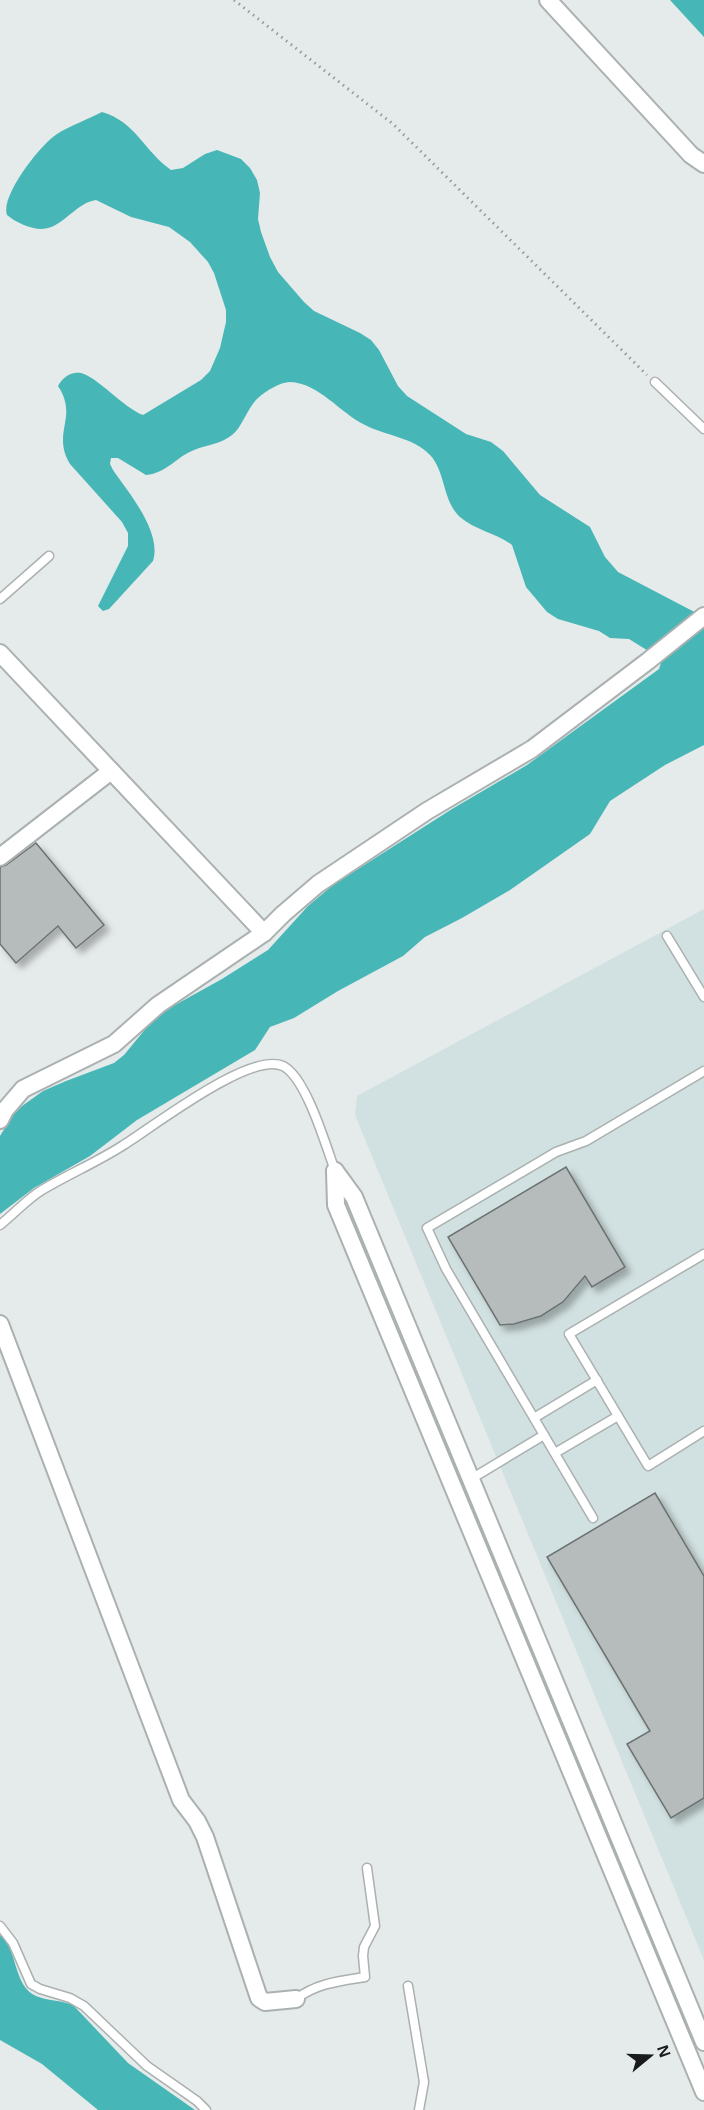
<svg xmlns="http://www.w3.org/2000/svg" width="704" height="2110" font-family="Arial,sans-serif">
  <defs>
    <filter id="shadow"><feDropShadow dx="5.5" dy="5.5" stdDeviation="3" flood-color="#0004"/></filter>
  </defs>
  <rect width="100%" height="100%" fill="#e5eaea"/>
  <polygon fill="#d1e0e0" points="704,909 704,1960 355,1115 357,1096"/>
  <g fill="#47b6b7">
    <polygon points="670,0 704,0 704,37"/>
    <path d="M102,112c34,10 42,39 69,58l12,-2 22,-14 12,-4 24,9 9,9 7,12 3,13 -2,26 3,13 9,25 8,15 26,30 10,9 46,22 11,7 8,10 19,36 9,10 59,38 25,8 12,9 37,44 50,32 15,30 13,15 86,45v128l-39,20 -55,36 -20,33 -80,56 -48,28 -37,19 -22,19 -65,35 -44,27 -24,9 -15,23 -118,70 -47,36 -56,32 -34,26v-78l13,-21 9,-9 21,-15 23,-10 48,-18 10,-8 33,-40 65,-36 46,-29 40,-44 25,-21 119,-76 75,-44 132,-96 2,-6 -3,-6 -29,-18 -19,-1 -11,-7 -41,-12 -11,-7 -21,-25 -14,-42c-16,-12 -37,-15 -52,-28 -18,-17 -14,-45 -30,-62 -17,-18 -44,-19 -65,-30 -25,-12 -46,-42 -75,-43 -10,0 -24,9 -32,16 -11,10 -16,30 -26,37 -11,9 -26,10 -38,15 -18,7 -27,23 -48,25l-28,-17h-7l-1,6 3,6c16,23 49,62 40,91l-44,48 -6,2 -5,-5 30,-60v-13l-6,-11 -52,-58c-19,-32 9,-46 -12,-78 4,-8 13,-15 23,-13 15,3 43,35 62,42l58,-35 9,-9 10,-23 6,-26v-12l-12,-37 -6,-11 -18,-20 -21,-15 -38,-10 -35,-17c-4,1 -9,2 -13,5 -14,8 -25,24 -42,24 -10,0 -26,-7 -34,-14 -7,-19 34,-71 50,-81 14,-9 30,-14 45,-22z"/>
    <path d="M0,1935c18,14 13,51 36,61 11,5 25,4 37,9l55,58 67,47h-97l-56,-46 -42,-24z"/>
  </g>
  <g fill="#b6bcbc" stroke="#6c7272" stroke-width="1.5" filter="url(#shadow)">
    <polygon points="36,843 104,925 76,948 58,926 16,963 0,944 0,867 6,865"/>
    <polygon points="566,1167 625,1267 592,1287 585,1276 563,1302 541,1316 514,1324 500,1325 448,1237"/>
    <polygon points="655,1493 704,1576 704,1798 671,1818 627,1744 650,1731 547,1557"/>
  </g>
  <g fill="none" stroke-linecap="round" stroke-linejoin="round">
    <g stroke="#abb0b0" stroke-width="11">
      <g id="service">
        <polyline points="655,382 704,429"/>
        <polyline points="0,599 49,556"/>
        <polyline points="667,936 704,997"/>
        <path d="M0,1225c14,-11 27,-26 42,-35 27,-16 55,-28 80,-44 31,-19 128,-95 161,-80 23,11 43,80 52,105"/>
        <polyline points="704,1254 569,1334 648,1466 704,1431"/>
        <polyline points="534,1418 597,1380"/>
        <polyline points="555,1453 618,1416"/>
        <polyline points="471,1479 544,1435"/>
        <polyline points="593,1518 446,1269 427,1228 556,1152 586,1141 704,1071"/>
        <polyline points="0,1926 13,1943 31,1984 40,1989 70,1998 84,2006 147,2066 197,2101 206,2110"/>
        <polyline points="408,1986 424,2082 419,2110"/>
        <path d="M296,1999c21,-16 44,-18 69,-22l-2,-21 1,-9 11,-21 -8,-58"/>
      </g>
    </g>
    <g stroke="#abb0b0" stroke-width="20">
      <g id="minor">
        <polyline points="548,0 691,155 704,164"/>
        <polyline points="0,653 264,933"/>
        <polyline points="0,857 111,771"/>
        <polyline points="0,1120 5,1110 23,1089 114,1044 158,1005 264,933 283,914 318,884 427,811 532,749 648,661 704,616"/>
        <polyline points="335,1171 336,1205 704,2092"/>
        <polyline points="335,1171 354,1197 704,2042"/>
        <polyline points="0,1324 181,1800 197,1821 205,1837 259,1998 265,2002 296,1999"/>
      </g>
    </g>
    <polyline stroke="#969a9a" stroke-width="3" stroke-dasharray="1.5 4.5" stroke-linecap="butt" points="234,0 393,124 647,375"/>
    <use href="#service" stroke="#fff" stroke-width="8"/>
    <use href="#minor" stroke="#fff" stroke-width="16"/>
  </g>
  <g transform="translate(650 2056) rotate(71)" stroke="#e5eaea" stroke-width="4.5" paint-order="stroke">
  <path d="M0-4.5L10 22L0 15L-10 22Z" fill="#191b1b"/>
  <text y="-9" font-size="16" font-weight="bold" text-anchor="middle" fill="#191b1b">N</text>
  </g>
</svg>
